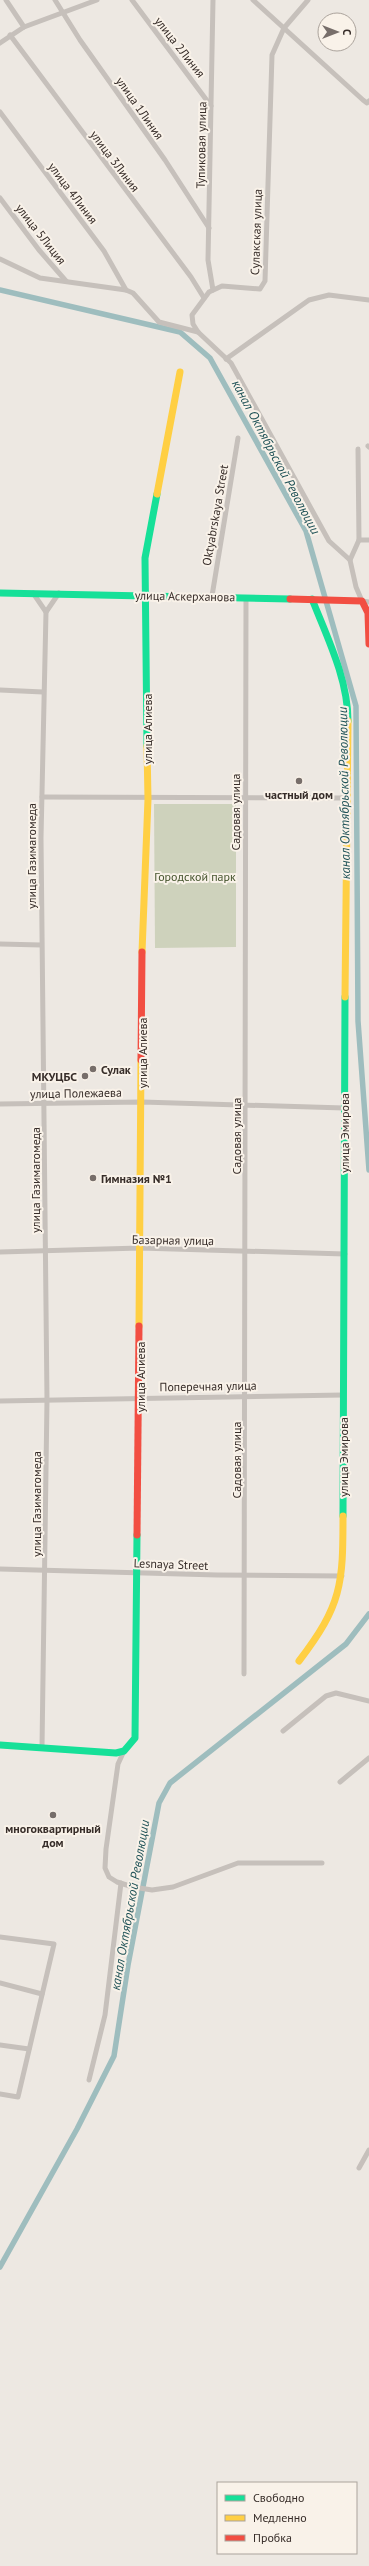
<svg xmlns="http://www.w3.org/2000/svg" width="369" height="2566" font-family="'PT Sans',sans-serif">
  <rect width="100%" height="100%" fill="#ede8e2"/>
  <polygon fill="#ced2bc" points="154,804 236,804 236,947 155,948"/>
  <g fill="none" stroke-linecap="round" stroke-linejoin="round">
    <g stroke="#9ebdbe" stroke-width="5.5">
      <polyline points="0,290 180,332 210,358 306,531 356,706 358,1021 369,1170"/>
      <polyline points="0,2267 77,2129 114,2056 128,1965 159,1803 170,1783 346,1644 369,1614"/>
    </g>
    <g stroke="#c6c0bb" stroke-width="5">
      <polyline points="6,0 24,27"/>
      <polyline points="55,0 80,40 165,160 209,228"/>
      <polyline points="132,0 211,106"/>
      <polyline points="213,0 208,260 213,290"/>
      <polyline points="253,0 363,100 367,103 369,101"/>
      <polyline points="308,0 284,28 272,55 265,281 260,289 222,286 209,292 192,315 193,324 198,332 231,363 329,541 350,560"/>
      <polyline points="10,35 191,277 204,298"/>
      <polyline points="0,43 24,27 97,0"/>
      <polyline points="0,112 104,251 126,290"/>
      <polyline points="0,198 39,250 66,281"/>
      <polyline points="0,259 40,278 126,290 133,293 159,322 198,332"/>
      <polyline points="226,359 309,300 329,295 369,300"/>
      <polyline points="368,446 369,447"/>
      <polyline points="358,449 359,540 350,560 356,587 362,601 369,602"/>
      <polyline points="359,540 369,540"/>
      <polyline points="33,593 46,612"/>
      <polyline points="212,596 238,438"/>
      <polyline points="0,690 43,692"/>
      <polyline points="42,797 347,798"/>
      <polyline points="0,944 41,945"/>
      <polyline points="0,1104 142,1102 344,1108"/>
      <polyline points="0,1252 140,1248 345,1254"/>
      <polyline points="0,1401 343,1395"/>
      <polyline points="0,1569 217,1575 342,1576"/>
      <polyline points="244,1674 246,598"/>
      <polyline points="283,1731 326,1696 336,1693 369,1701"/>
      <polyline points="42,1747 47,1400 41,838 46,612 59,593"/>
      <polyline points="124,1751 118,1764 106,1849 105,1868 109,1877 117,1882 133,1887 152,1890 173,1887 238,1863 322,1863"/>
      <polyline points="340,1782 369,1758"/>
      <polyline points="0,1937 54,1944 18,2097 0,2094"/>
      <polyline points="0,1983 42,1994"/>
      <polyline points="0,2045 29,2049"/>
      <polyline points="89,2080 105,2015 121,1883"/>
      <polyline points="359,2168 369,2150"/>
    </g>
    <g stroke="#16e098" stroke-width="7">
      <polyline points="0,593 290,599"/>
      <path d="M312,599c15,38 36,80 36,122"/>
      <polyline points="147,746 145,558 157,494"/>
      <polyline points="343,1516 345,997"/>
      <polyline points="0,1745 116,1753 124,1751 135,1738 137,1535"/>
    </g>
    <g stroke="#ffcf43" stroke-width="7">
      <polyline points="157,494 180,372"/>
      <polyline points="142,952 148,799 147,746"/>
      <polyline points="345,997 348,721"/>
      <polyline points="139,1326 141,1060"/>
      <path d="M299,1661c43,-56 44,-77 44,-145"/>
    </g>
    <g stroke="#f24e42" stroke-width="7">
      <polyline points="290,599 362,601 368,613 369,644"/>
      <polyline points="141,1060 142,952"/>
      <polyline points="137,1535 139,1326"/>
    </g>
  </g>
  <g fill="#776e6a" stroke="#f9f2e9" stroke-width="1.5">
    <circle cx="299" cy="781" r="4"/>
    <circle cx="93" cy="1069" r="4"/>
    <circle cx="85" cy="1076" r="4"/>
    <circle cx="93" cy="1178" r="4"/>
    <circle cx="53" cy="1815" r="4"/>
  </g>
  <g text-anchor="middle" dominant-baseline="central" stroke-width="4" stroke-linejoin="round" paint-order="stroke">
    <g font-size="12" fill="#372d29" stroke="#f9f2e9">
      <text transform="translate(180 47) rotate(52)">улица 2Линия</text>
      <text transform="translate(140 108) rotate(55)">улица 1Линия</text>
      <text transform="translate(201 145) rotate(-89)">Тупиковая улица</text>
      <text transform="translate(115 161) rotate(53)">улица 3Линия</text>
      <text transform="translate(73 193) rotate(53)">улица 4Линия</text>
      <text transform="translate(256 232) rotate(-88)">Сулакская улица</text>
      <text transform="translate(41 234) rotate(52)">улица 5Лиция</text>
      <text transform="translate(215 515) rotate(-80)">Oktyabrskaya Street</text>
      <text transform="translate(185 596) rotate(1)">улица Аскерханова</text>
      <text transform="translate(147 729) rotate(-90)">улица Алиева</text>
      <text transform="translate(235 812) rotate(-90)">Садовая улица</text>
      <text transform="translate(31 856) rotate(-90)">улица Газимагомеда</text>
      <text transform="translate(142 1053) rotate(-90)">улица Алиева</text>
      <text transform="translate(76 1093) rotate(-1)">улица Полежаева</text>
      <text transform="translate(344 1133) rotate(-90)">улица Эмирова</text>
      <text transform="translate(236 1136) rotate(-90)">Садовая улица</text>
      <text transform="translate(35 1180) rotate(-90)">улица Газимагомеда</text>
      <text transform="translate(173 1240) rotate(1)">Базарная улица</text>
      <text transform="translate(140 1377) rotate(-90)">улица Алиева</text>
      <text transform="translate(208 1386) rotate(-1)">Поперечная улица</text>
      <text transform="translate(343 1457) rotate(-90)">улица Эмирова</text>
      <text transform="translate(236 1460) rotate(-90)">Садовая улица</text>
      <text transform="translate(36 1504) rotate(-90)">улица Газимагомеда</text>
      <text transform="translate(171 1564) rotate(2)">Lesnaya Street</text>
    </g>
    <g font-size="12" font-weight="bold" fill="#372d29" stroke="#f9f2e9">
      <text x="299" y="794">частный дом</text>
      <text x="101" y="1069" text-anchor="start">Сулак</text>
      <text x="77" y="1076" text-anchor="end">МКУЦБС</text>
      <text x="101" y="1178" text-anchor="start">Гимназия №1</text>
      <text x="53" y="1828">многоквартирный<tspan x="53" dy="14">дом</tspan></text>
    </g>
    <g font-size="12" fill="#45542d" stroke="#f9f2e9">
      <text x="195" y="876">Городской парк</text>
    </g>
    <g font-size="13" font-style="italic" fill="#1f5257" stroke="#f9f2e9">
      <text transform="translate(276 457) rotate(62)">канал Октябрьской Революции</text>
      <text transform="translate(344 793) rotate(-91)">канал Октябрьской Революции</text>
      <text transform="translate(130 1905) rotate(-80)">канал Октябрьской Революции</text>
    </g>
  </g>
  <rect x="217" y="2482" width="140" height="72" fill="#f9f2e9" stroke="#aba39c"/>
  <rect x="225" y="2495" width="20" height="6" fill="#16e098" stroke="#aba39c"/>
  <text x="253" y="2502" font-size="12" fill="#372d29">Свободно</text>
  <rect x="225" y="2515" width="20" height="6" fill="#ffcf43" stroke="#aba39c"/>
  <text x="253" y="2522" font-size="12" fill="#372d29">Медленно</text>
  <rect x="225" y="2535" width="20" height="6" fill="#f24e42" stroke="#aba39c"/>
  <text x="253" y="2542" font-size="12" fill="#372d29">Пробка</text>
  <g transform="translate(337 32) rotate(90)"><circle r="19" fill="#f9f2e9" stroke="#aba39c"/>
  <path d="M0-3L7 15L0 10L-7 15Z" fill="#776e6a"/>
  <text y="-6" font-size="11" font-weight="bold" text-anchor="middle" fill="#372d29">С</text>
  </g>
</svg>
